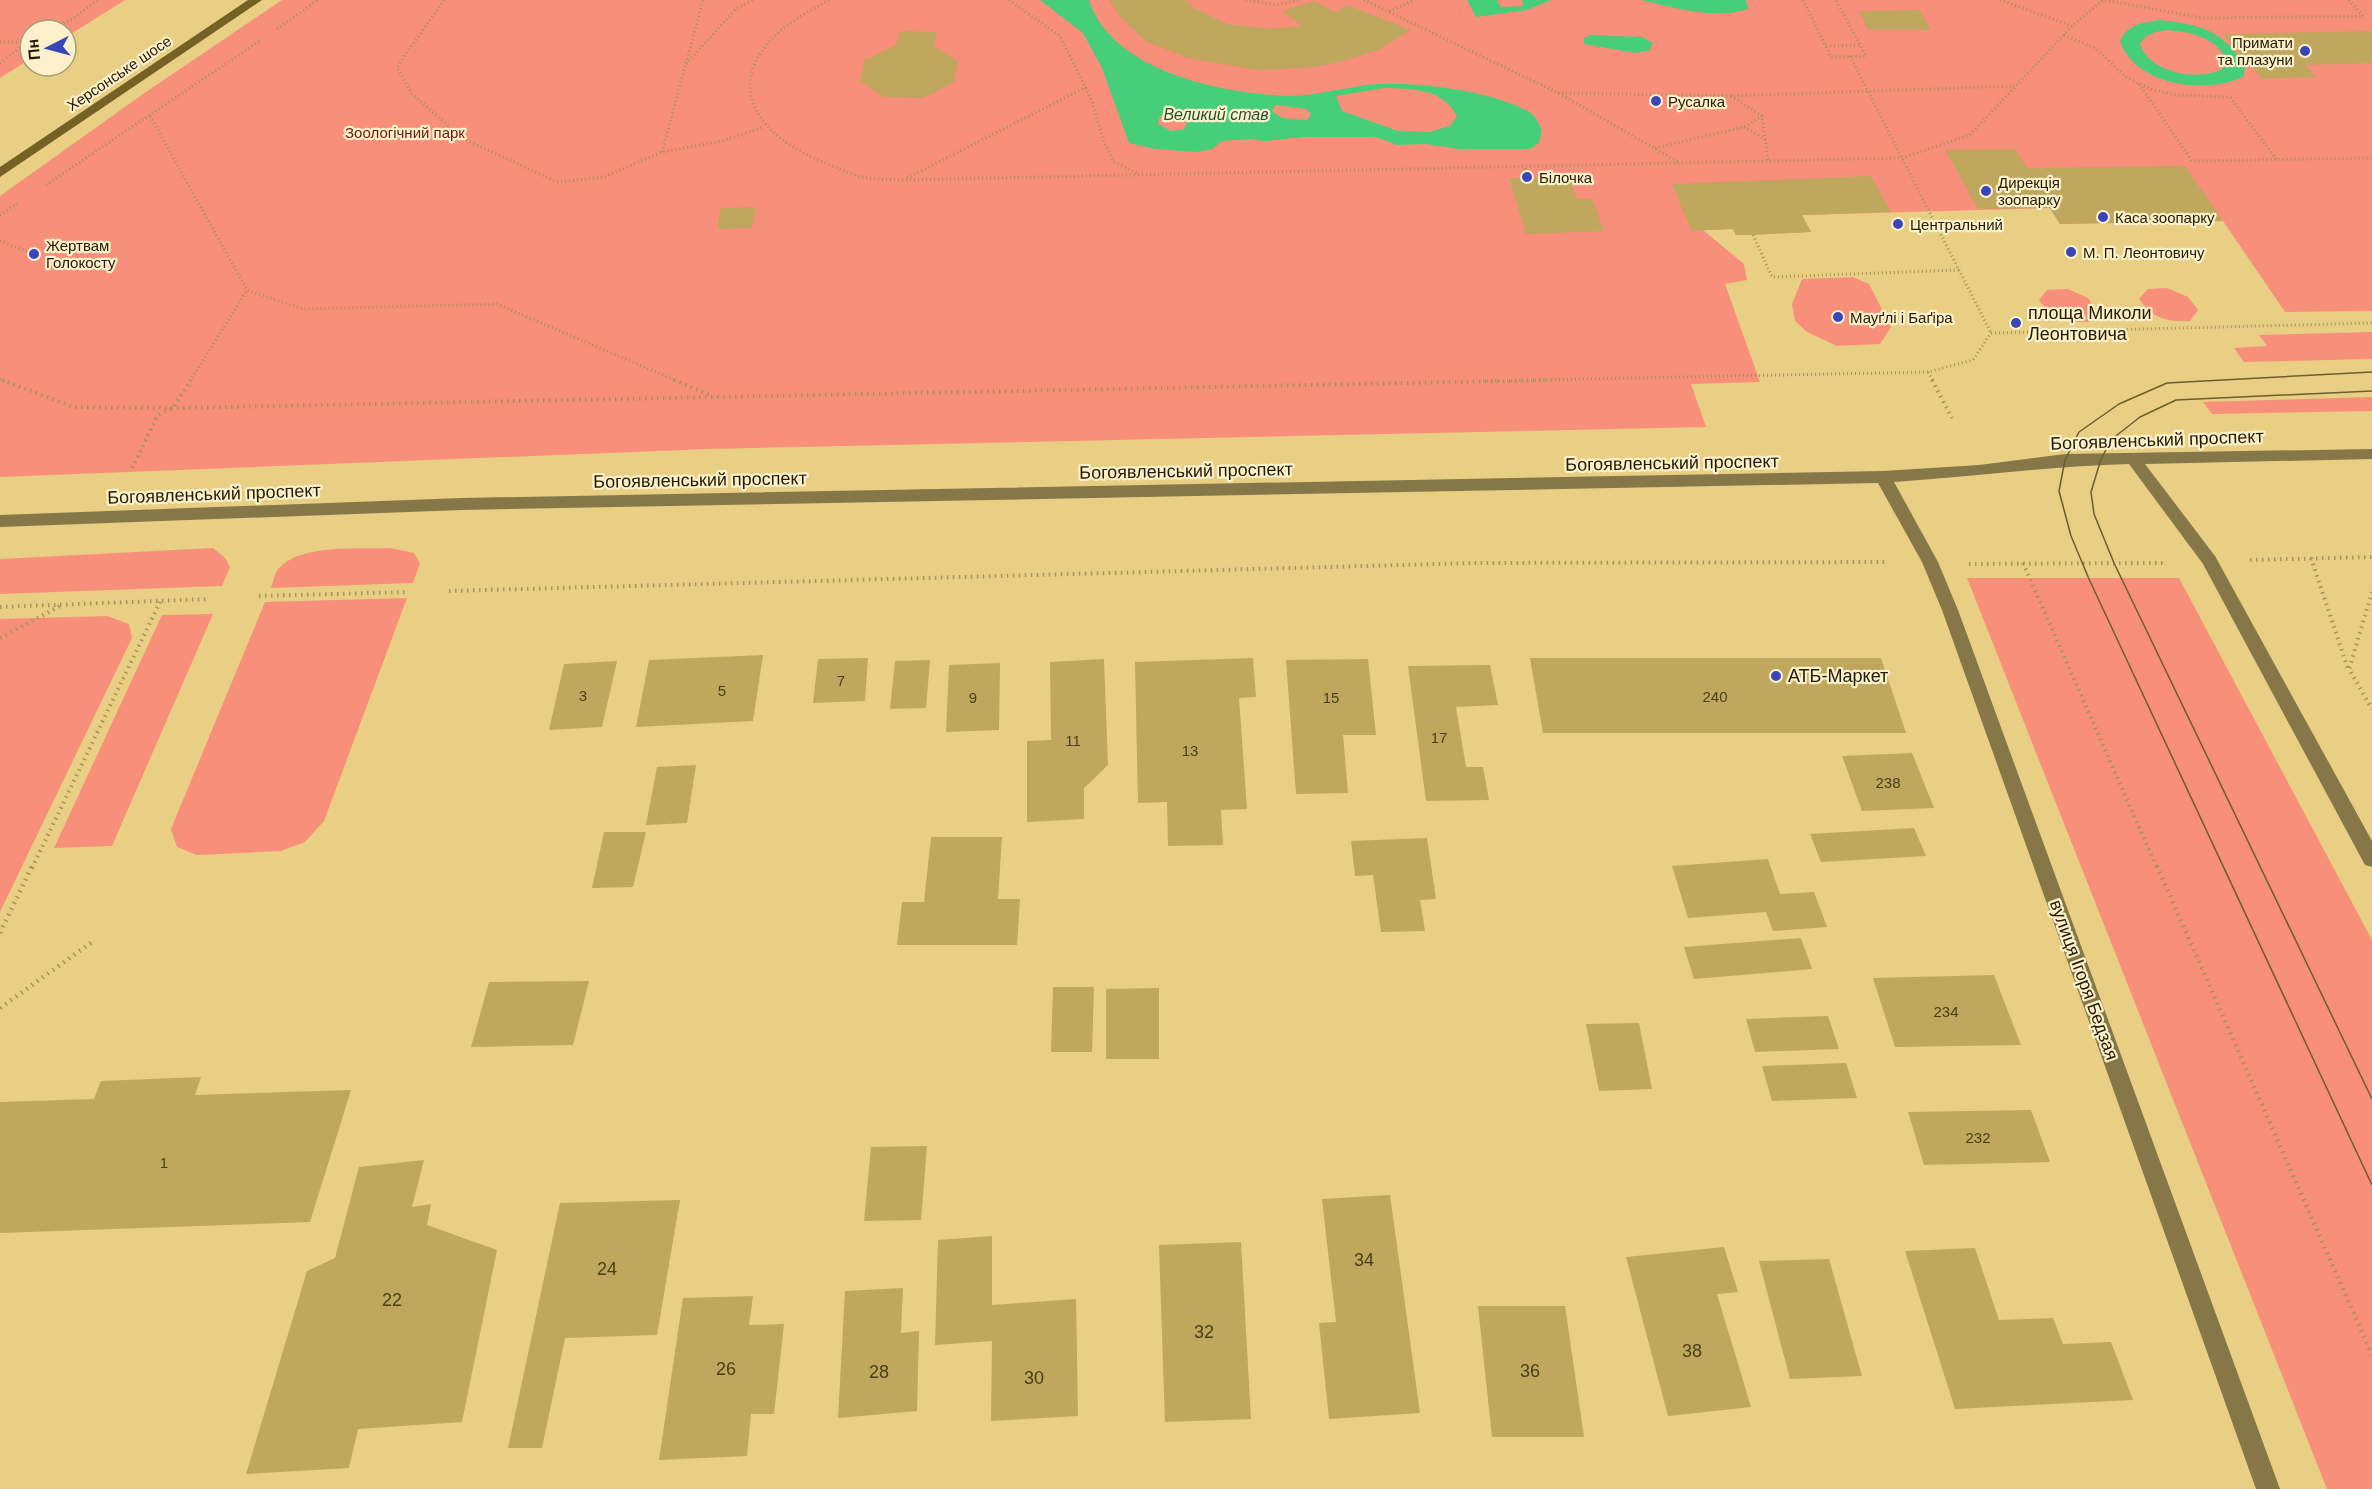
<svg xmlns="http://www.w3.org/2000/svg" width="2372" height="1489" font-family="Helvetica,sans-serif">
  <rect width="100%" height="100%" fill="#e8cf84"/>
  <g fill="#f88f7b">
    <polygon points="0,0 125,0 66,37 66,30 30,30 30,59 0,78"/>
    <polygon points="282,0 2372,0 2372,311 2285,312 2223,221 2060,224 2050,208 1802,215 1811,232 1736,235 1733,229 1703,230 1744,264 1747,280 1725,284 1760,382 1691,384 1706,427 709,449 0,477 0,196 143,94"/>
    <polygon points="1853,277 1869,284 1891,327 1880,344 1837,346 1807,332 1795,321 1792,304 1802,279"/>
    <path d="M2167,288l21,9 10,13 -8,11c-23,1 -37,-2 -51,-22l9,-10z"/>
    <path d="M2068,289l20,9 9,13 -8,11c-23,1 -37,-2 -50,-22l8,-10z"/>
    <polygon points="2372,332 2372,359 2244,362 2234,348 2267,346 2259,335"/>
    <polygon points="2372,397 2372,411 2212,414 2203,402"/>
    <polygon points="213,548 225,558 230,567 222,586 0,594 0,559"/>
    <path d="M390,548l24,5 6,10 -7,20 -142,5c2,-6 4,-17 9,-21 22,-23 80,-18 110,-19z"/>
    <polygon points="1967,578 2179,578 2372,940 2372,1489 2327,1489"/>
    <polygon points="407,598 324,821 305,842 281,851 197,855 177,847 171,829 265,602"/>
    <polygon points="213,614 112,846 54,848 162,615"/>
    <polygon points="107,616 129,624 132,638 0,912 0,619"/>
  </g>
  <g fill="#46ce79" fill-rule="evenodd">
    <path d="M1040,0h49c23,72 133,93 198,96 30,0 61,-10 91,-12 42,-2 115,7 151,28 6,3 10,12 13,18l-3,13 -10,6h-69l-35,-5 -28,1 -21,-8h-73l-37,4 -18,-2 -26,2 -10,8 -16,3 -41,-3 -26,-6 -27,-75 -19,-35zM1384,88c29,1 58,0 73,28l-7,10 -21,6 -31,-1 -56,-20 -6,-15zM1276,105l30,4 5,5 -4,6 -25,-2 -10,-7zM1178,113l10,8 -4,8 -13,2 -13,-7 2,-8z"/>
    <polygon points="1467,0 1497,0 1501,7 1523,6 1522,0 1551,0 1527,10 1476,17"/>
    <path d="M1641,0h105l2,9c-35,11 -72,-1 -107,-9z"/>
    <path d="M2159,20c40,4 64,10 86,46l-1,10c-37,20 -110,9 -124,-35 8,-17 22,-18 39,-21zM2167,30c23,2 50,7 60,31l-3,7c-24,14 -74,6 -84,-24 6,-11 15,-12 27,-14z"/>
    <polygon points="1591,35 1642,37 1653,43 1650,50 1636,53 1584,44 1584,38"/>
  </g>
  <g fill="#bfa75d">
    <polygon points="1109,0 1185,0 1195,9 1228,24 1270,29 1301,26 1283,11 1313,1 1336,12 1347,5 1411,30 1378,50 1342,61 1317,67 1258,70 1188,58 1147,42 1120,17"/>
    <polygon points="1920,10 1931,30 1868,30 1859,11"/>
    <polygon points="900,31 937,32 934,46 958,61 954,82 923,98 884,97 860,81 865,60 896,45"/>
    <polygon points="2372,31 2372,63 2305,65 2316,77 2262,79 2223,34"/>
    <polygon points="2015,149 2027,168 2185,166 2223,221 2060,224 2050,208 1978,209 1945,150"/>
    <polygon points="1871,176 1891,212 1802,215 1811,232 1753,235 1736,235 1733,229 1691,231 1672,184"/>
    <polygon points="1569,177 1577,199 1592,199 1604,231 1526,234 1509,178"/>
    <polygon points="756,207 752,228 717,229 721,208"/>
    <polygon points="763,655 753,721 636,727 649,660"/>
    <polygon points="868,658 865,701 813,703 818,659"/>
    <polygon points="1253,658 1256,697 1239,698 1247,809 1221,810 1223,845 1168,846 1167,802 1138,803 1135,662"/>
    <polygon points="1530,658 1881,658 1906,733 1543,733"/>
    <polygon points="1104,659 1108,765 1084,788 1084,819 1027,822 1027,741 1051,740 1050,662"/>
    <polygon points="1368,659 1376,735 1343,735 1348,793 1296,794 1286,660"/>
    <polygon points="930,660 926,708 890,709 895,661"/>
    <polygon points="617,661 602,727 549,730 564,664"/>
    <polygon points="1000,663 999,730 946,732 949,665"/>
    <polygon points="1490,665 1498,705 1456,707 1466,767 1483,767 1489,800 1426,801 1408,666"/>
    <polygon points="1912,753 1934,808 1862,811 1842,756"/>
    <polygon points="696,765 687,823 646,825 657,767"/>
    <polygon points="1914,828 1926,856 1821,862 1810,834"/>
    <polygon points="604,832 646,832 633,887 592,888"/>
    <polygon points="931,837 1002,837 998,899 1020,899 1017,945 897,945 902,902 924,902"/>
    <polygon points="1427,838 1436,899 1420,900 1425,931 1381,932 1373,875 1355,876 1351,841"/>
    <polygon points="1768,859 1780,894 1814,892 1827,927 1773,931 1766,912 1688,918 1672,866"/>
    <polygon points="1801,938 1812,969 1694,979 1684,947"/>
    <polygon points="1994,975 2021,1045 1895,1047 1873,978"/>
    <polygon points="589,981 573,1045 471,1047 489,982"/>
    <polygon points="1053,987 1094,987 1092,1052 1051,1052"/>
    <polygon points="1159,988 1159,1059 1106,1059 1106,989"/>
    <polygon points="1828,1016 1839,1049 1755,1052 1746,1019"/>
    <polygon points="1639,1023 1652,1089 1599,1091 1586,1024"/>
    <polygon points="1846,1063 1857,1098 1772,1101 1762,1066"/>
    <polygon points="201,1077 195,1095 351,1090 310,1222 0,1233 0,1102 94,1099 101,1081"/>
    <polygon points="2031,1110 2050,1162 1924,1165 1908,1112"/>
    <polygon points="927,1146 921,1220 864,1221 871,1147"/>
    <polygon points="424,1160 412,1207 431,1204 427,1225 497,1250 462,1422 358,1429 349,1468 246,1474 307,1271 335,1258 359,1167"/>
    <polygon points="1390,1195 1420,1413 1329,1419 1319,1323 1336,1322 1322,1199"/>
    <polygon points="680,1200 657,1335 565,1338 542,1448 508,1448 560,1203"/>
    <polygon points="992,1236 992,1305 1076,1299 1078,1416 991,1421 992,1341 935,1345 938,1240"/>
    <polygon points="1241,1242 1251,1419 1165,1422 1159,1245"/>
    <polygon points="1724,1247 1738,1292 1717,1294 1751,1407 1668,1416 1626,1257"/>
    <polygon points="1975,1248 1999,1320 2053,1318 2063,1344 2111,1342 2133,1400 1955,1409 1905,1251"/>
    <polygon points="1829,1259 1862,1376 1790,1379 1759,1261"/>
    <polygon points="903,1288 901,1333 919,1331 917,1411 838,1418 845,1291"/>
    <polygon points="753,1296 749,1325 784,1324 774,1414 751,1414 747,1456 659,1460 683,1298"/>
    <polygon points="1478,1306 1565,1306 1584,1437 1492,1437"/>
  </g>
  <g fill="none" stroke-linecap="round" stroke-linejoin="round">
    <g stroke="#a79358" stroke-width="3" stroke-dasharray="1 3" stroke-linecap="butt">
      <polyline points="444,0 397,67 412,94 464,139 557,182 604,177 662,152 722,141 764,127"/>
      <path d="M829,0c-17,10 -36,19 -50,32 -61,56 -16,106 44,130 13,5 25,12 39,15 13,3 27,2 41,3l999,-22 68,-23 102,-109 31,-26"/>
      <polyline points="1009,0 1060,36 1092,101 1103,140 1114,162 1138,174"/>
      <polyline points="1246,0 1277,5 1299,0"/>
      <polyline points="1364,0 1558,93 1680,163"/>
      <polyline points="1803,0 1831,57 1866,56 1836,0"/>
      <polyline points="2000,0 2072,26"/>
      <polyline points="2105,0 2202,18 2363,16 2349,0"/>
      <polyline points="1389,11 1415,0"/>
      <polyline points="277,29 318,0"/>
      <polyline points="49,30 74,18 97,0"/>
      <polyline points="2064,35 2095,48 2126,77 2150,89 2176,95 2230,97 2277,160"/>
      <polyline points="0,42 25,42"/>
      <polyline points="1826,46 1860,45"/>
      <polyline points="1850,56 1991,333"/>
      <polyline points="0,63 30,40"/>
      <polyline points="686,64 737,8 753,0"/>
      <polyline points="2139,84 2192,161 2372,158"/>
      <polyline points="1558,93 1731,96 2014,86"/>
      <polyline points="1731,96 1762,116 1768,160"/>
      <polyline points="150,116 247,290 303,309 497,304 677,381"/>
      <polyline points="1744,127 1766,140"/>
      <polyline points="1655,148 1744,127 1762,116"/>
      <polyline points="662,152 703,0"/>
      <polyline points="1525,168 1527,177"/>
      <polyline points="907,178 1086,87"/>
      <polyline points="46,185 261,40"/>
      <polyline points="0,215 19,202"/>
      <polyline points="1753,235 1772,277 1959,270"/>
      <polyline points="0,241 34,254"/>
      <polyline points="1928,372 1933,381"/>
      <polyline points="0,379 6,381"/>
      <polyline points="190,381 247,290"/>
      <polyline points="1483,381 1928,372 1973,360 1991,333 2372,323"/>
    </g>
    <g stroke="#a79358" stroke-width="4" stroke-dasharray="1.5 4.5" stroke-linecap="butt">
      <polyline points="2,380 74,407 173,408 1556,380"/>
      <polyline points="674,380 712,396"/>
      <polyline points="1932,380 1952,418"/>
      <polyline points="132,468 158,415 173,408 191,380"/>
      <polyline points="2311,558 2348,669"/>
      <polyline points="2250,560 2372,557"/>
      <polyline points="2023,563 2157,868"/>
      <polyline points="1969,564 2166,563"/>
      <polyline points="449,591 1475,563 1888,562"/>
      <polyline points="2372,592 2349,669 2372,709"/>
      <polyline points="259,596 409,592"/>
      <polyline points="0,607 209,599"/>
      <polyline points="0,638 60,606"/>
      <polyline points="32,868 160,602"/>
    </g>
    <g stroke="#a79358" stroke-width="4.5" stroke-dasharray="1.5 5" stroke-linecap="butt">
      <polyline points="2157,866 2372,1355"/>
      <polyline points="0,933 32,866"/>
      <polyline points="0,1008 92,942"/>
    </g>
    <path fill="#867748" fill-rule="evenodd" d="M2372,449v10l-227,5 70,92 157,285v26l-7,-2 -162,-301 -74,-100c-79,2 -157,13 -235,18l44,80 20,48 322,879h-24l-314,-879 -20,-48 -44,-79 -1416,27 -462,17v-12l462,-17 1421,-27 96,-6 86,-11z"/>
    <polygon fill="#746123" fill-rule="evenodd" points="248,0 262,0 0,177 0,167"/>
    <g stroke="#6c5d31" stroke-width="1.5">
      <polyline points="2372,372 2167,383 2119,404 2079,432 2065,460 2059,491 2071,536 2089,579 2372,1185"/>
      <polyline points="2372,391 2176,400 2140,417 2112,439 2101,459 2091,492 2094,514 2114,563 2372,1099"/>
    </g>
  </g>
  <g fill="#3946b9" stroke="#fdf1cc" stroke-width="2">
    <circle cx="2305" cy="51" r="6"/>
    <circle cx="1656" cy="101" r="6"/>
    <circle cx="1527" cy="177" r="6"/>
    <circle cx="1986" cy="191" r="6"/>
    <circle cx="2103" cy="217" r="6"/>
    <circle cx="1898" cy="224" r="6"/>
    <circle cx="2071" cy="252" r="6"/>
    <circle cx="34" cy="254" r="6"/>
    <circle cx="1838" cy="317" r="6"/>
    <circle cx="2016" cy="323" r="6"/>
    <circle cx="1776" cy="676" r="6"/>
  </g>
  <g text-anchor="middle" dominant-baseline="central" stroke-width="4.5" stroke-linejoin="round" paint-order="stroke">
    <g font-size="15" fill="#241b00" stroke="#fdf1cc" text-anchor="start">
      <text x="2293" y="42" text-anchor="end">Примати<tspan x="2293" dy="17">та плазуни</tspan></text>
      <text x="1668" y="101">Русалка</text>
      <text x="1539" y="177">Білочка</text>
      <text x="1998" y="182">Дирекція<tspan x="1998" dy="17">зоопарку</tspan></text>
      <text x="2115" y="217">Каса зоопарку</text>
      <text x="1910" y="224">Центральний</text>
      <text x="46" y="245">Жертвам<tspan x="46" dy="17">Голокосту</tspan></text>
      <text x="2083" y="252">М. П. Леонтовичу</text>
      <text x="1850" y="317">Мауґлі і Баґіра</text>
    </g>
    <g font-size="15" fill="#241b00" stroke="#fdf1cc">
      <text transform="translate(119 73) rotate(-34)">Херсонське шосе</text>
    </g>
    <g font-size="15" fill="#6d190b" stroke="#fdf1cc">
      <text x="405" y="132">Зоологічний парк</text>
    </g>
    <g font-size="15" fill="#4b3e17">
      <text x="841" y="680">7</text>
      <text x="722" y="690">5</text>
      <text x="583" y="695">3</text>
      <text x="1715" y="696">240</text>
      <text x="973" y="697">9</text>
      <text x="1331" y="697">15</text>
      <text x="1439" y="737">17</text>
      <text x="1073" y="740">11</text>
      <text x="1190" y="750">13</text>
      <text x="1888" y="782">238</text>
      <text x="1946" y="1011">234</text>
      <text x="1978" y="1137">232</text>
      <text x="164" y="1162">1</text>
    </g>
    <g font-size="16" font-style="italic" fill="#205331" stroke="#fdf1cc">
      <text x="1216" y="114">Великий став</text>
    </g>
    <g font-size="18" fill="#241b00" stroke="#fdf1cc" text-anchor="start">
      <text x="2028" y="313">площа Миколи<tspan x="2028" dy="21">Леонтовича</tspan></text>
      <text x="1788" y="676">АТБ-Маркет</text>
    </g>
    <g font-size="18" fill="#241b00" stroke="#fdf1cc">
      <text transform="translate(2157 440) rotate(-2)">Богоявленський проспект</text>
      <text transform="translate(1672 463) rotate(-1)">Богоявленський проспект</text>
      <text transform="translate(1186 471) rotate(-1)">Богоявленський проспект</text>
      <text transform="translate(700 480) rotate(-1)">Богоявленський проспект</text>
      <text transform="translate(214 494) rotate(-2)">Богоявленський проспект</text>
      <text transform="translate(2084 980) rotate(70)">вулиця Ігоря Бедзая</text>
    </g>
    <g font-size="18" fill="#4b3e17">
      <text x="1364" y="1260">34</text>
      <text x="607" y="1269">24</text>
      <text x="392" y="1300">22</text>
      <text x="1204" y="1332">32</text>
      <text x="1692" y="1351">38</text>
      <text x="726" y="1369">26</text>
      <text x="1530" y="1371">36</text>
      <text x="879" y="1372">28</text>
      <text x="1034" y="1378">30</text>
    </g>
  </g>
  <g transform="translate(48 48) rotate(264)"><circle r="28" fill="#fdf1cc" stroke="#a69b7a" stroke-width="1.5"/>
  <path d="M0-4.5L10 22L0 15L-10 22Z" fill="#3946b9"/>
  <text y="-9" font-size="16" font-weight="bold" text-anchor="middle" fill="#241b00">Пн</text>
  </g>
</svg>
